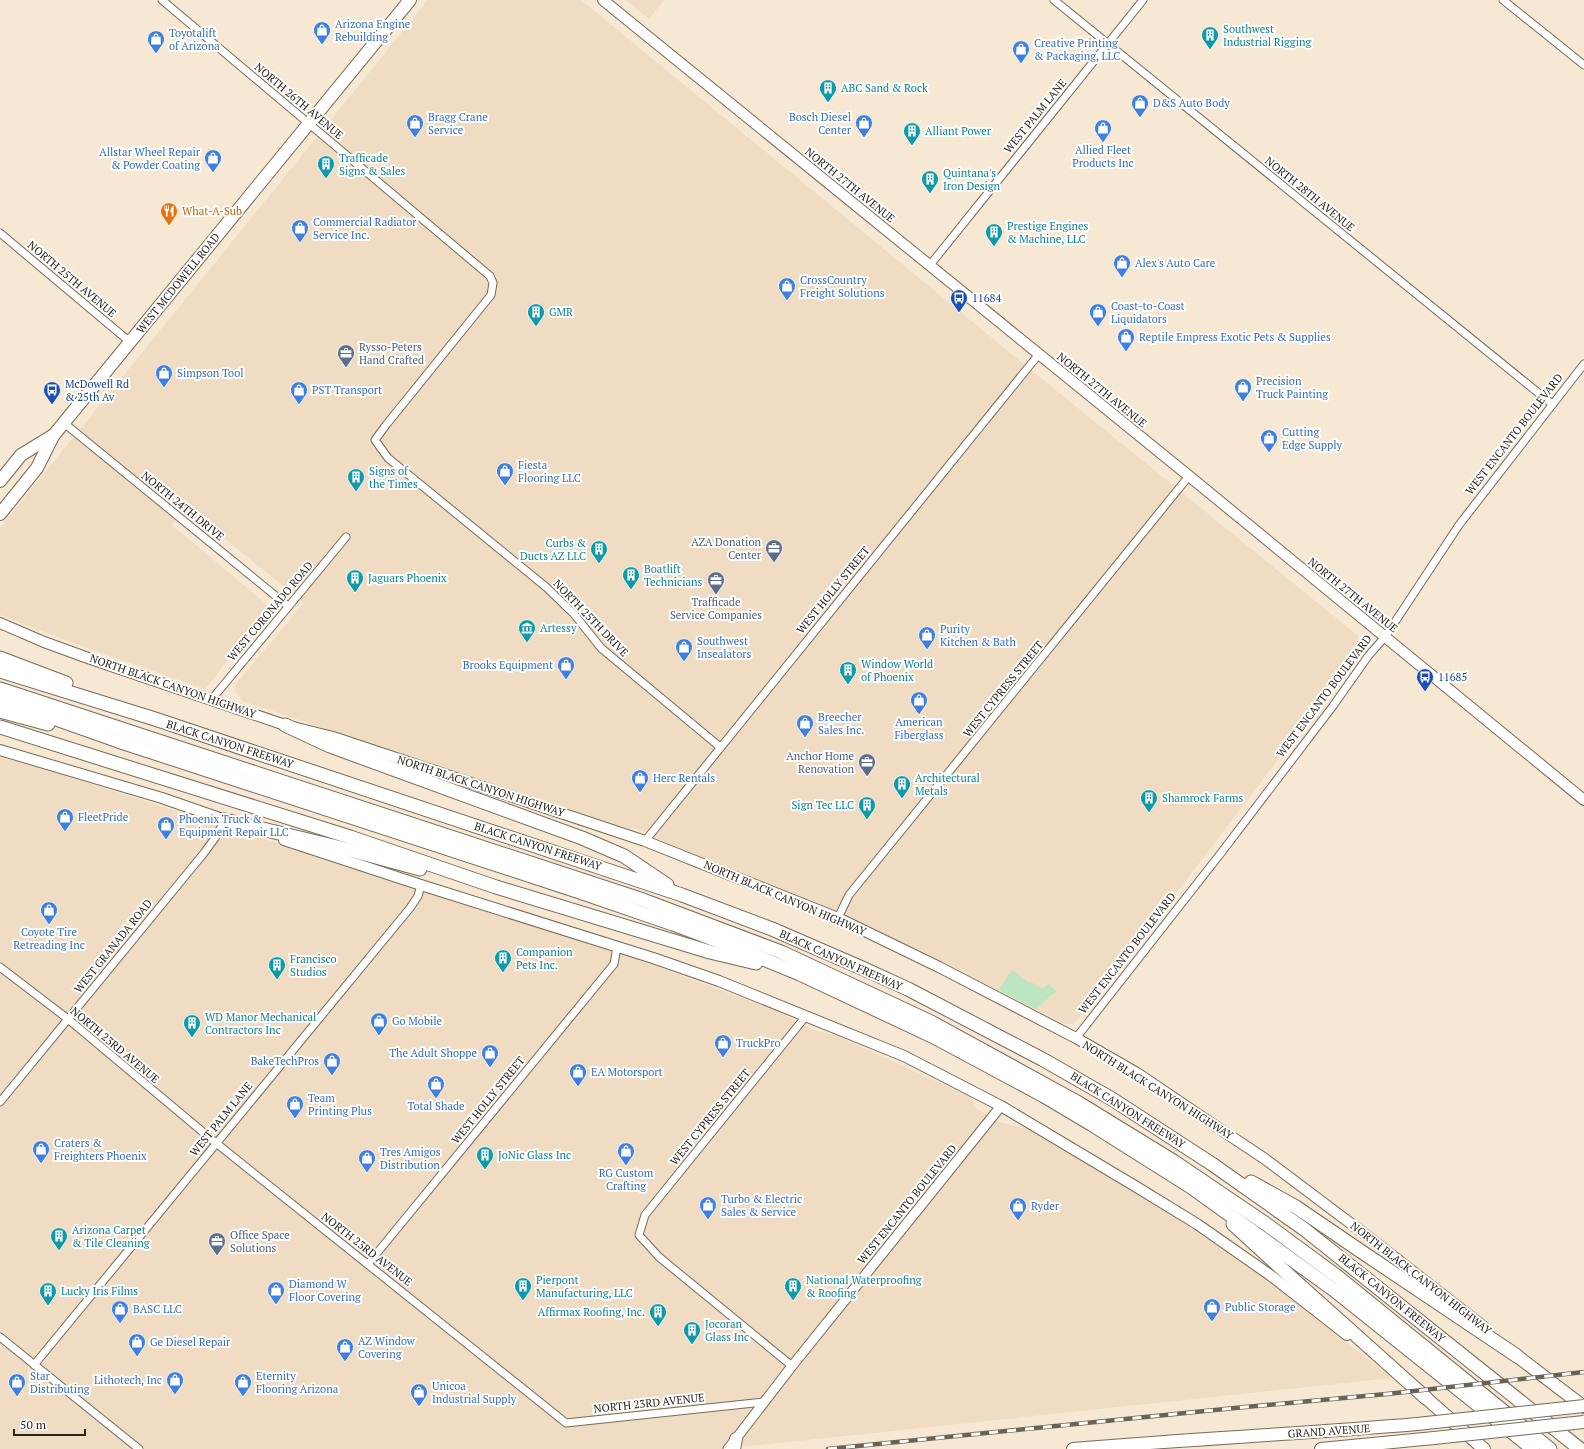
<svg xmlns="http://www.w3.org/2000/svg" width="1584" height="1449" font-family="'PT Serif',serif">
  <rect width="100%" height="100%" fill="#f6e8d3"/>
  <g fill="#efdcc2">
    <polygon points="428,0 581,0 1014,356 1357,635 1360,643 1360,650 1258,786 1177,892 1077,1020 1072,1024 1066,1024 1061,1022 917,949 864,925 804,899 675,847 640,830 614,826 243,701 235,691 236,684 304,603 186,507 172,525 265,603 267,606 267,611 205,689 76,644 0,615 0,528"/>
    <polygon points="626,0 664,0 649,19"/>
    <polygon points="0,756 18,761 331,860 640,960 779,1012 813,1030 837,1036 971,1097 977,1109 1002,1123 1029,1129 1156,1205 1259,1274 1392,1378 722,1449 0,1449"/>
  </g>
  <path fill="#bde5c1" d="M1012,970l16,12h3l11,7 6,-5 9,8c-8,3 -13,12 -22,17l-37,-19z"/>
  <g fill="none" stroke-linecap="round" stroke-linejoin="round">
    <g stroke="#776a58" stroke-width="9">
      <g id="minor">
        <polyline points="162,0 490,276 493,283 491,295 386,425 375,440 388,458 546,587 574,614 601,648 720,747"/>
        <polyline points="1054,0 1552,404"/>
        <polyline points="1503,0 1584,65"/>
        <polyline points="0,233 130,342"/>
        <polyline points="930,265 1143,0"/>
        <polyline points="64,423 288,606"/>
        <polyline points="212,699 346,537"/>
        <polyline points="645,841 1039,354"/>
        <polyline points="838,918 849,895 1189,476"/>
        <polyline points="0,967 68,1019 216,1143 566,1423 764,1402"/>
        <polyline points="1076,1038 1221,853 1333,706 1369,655 1385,637 1459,525 1584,364"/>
        <polyline points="0,1102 204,853 215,838 225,820"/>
        <polyline points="368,1264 614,964 617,947"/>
        <polyline points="0,1337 139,1449"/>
        <polyline points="34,1365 410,908 418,896 421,885"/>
        <polyline points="792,1366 659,1257 639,1235 645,1215 806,1016"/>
      </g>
    </g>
    <g stroke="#776a58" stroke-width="11">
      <polyline id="tertiary" points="728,1449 792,1366 1001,1106"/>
    </g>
    <g stroke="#776a58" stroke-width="12">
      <g id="secondary">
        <polyline points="603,0 1189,476 1584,800"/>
        <polyline points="0,623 44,642 88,658 285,725 333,737 645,841 838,918 939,967 1076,1038 1137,1073 1202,1117 1265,1159 1366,1235 1484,1327"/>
        <polyline points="0,750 162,798 231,822"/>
        <polyline points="284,840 421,885 653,958 719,981 904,1056 1001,1106 1135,1186 1197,1224 1270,1275 1347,1335"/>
      </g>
    </g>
    <g stroke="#776a58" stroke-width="14">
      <g id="primary">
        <polyline points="0,481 21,455 52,436"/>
        <polyline points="0,514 37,468 53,436 410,0"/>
        <polyline points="734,1449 736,1439"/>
        <path d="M1073,1449c114,-10 229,-15 344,-25"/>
        <polyline points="1321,1449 1434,1438"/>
      </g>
    </g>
    <g stroke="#776a58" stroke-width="14">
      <g id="trunk">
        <polyline points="1517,1356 1584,1407"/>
        <polyline points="1426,1398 1484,1449"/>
      </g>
    </g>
    <g stroke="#776a58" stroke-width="15">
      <g id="motorway">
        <polyline points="0,658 66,683"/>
        <polyline points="0,671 155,719 682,895 772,929 862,968 908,989 1042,1059 1112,1099 1212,1164 1304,1229 1580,1449"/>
        <polyline points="0,689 643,900 781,952 931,1022 1077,1102 1173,1161 1266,1224 1338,1277 1550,1449"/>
        <polyline points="0,699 118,741 577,891 673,924 734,947 800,974 934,1037 1044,1096 1091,1124 1191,1187 1334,1290 1533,1449"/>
        <polyline points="0,711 48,724"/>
        <polyline points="285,725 330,746 582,838 624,856 667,885"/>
        <polyline points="0,727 350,837 496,887 710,952 756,963"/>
        <polyline points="225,820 354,851 420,869"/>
        <polyline points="1251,1182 1296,1207 1362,1252 1517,1356"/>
        <polyline points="1233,1224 1293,1279 1426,1398"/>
      </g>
    </g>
    <use href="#minor" stroke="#fff" stroke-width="7"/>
    <use href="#tertiary" stroke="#fff" stroke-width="9"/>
    <use href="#secondary" stroke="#fff" stroke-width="10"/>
    <use href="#primary" stroke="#fff" stroke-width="12"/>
    <use href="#trunk" stroke="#fff" stroke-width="12"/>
    <use href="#motorway" stroke="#fff" stroke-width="13"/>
    <g stroke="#696256" stroke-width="4.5">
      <polyline id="rail" points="828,1449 1235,1408 1387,1394 1584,1372"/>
    </g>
    <use href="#rail" stroke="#fff" stroke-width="3" stroke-dasharray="9" stroke-linecap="butt"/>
    <g stroke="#776a58" stroke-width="14" stroke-linecap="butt">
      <g id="primary-bridge">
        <polyline points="1417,1424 1584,1406"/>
        <polyline points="1434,1438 1584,1422"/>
      </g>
    </g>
    <use href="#primary-bridge" stroke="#fff" stroke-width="12"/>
  </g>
  <defs>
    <g id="shop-pin" transform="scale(0.9)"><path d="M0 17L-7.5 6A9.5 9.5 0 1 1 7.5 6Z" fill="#3f7fe0" stroke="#fff"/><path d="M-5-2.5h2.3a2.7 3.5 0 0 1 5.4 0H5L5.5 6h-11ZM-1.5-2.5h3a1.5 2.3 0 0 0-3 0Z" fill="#fff"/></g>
    <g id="building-pin" transform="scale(0.9)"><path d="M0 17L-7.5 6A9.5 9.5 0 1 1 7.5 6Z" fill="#0f9aa8" stroke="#fff"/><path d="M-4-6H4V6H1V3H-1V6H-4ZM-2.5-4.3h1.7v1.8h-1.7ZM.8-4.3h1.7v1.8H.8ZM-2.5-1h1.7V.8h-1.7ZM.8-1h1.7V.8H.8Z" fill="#fff"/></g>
    <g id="restaurant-pin" transform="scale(0.9)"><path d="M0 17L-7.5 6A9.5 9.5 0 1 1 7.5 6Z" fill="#e8710a" stroke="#fff"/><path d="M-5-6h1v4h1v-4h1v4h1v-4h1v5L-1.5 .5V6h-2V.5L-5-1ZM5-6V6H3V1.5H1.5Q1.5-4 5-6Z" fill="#fff"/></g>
    <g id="bus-pin" transform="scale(0.9)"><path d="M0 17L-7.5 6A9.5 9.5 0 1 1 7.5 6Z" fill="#1a4fb4" stroke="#fff"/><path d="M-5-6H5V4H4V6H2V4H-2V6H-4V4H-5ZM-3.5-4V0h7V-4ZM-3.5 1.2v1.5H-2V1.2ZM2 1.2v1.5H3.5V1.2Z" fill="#fff"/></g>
    <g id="office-pin" transform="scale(0.9)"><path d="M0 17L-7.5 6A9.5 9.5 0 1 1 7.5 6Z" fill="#5c6f8a" stroke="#fff"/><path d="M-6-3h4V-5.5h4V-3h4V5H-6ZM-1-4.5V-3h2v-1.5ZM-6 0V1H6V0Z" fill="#fff"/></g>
    <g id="museum-pin" transform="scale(0.9)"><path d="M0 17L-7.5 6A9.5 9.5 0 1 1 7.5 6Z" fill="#0f9aa8" stroke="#fff"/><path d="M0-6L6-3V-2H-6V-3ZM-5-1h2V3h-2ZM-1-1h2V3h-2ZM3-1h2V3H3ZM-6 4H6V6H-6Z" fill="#fff"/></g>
  </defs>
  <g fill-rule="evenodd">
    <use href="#shop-pin" x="322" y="30"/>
    <use href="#building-pin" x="1210" y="35"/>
    <use href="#shop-pin" x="156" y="39"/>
    <use href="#shop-pin" x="1021" y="49"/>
    <use href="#building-pin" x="828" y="88"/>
    <use href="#shop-pin" x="1140" y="103"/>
    <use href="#shop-pin" x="415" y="123"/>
    <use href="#shop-pin" x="864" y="123"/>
    <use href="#shop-pin" x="1103" y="128"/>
    <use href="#building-pin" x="912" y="131"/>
    <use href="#shop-pin" x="213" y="158"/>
    <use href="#building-pin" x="326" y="164"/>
    <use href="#building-pin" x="930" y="179"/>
    <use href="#restaurant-pin" x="169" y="211"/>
    <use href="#shop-pin" x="300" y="228"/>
    <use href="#building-pin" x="994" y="232"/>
    <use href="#shop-pin" x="1122" y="263"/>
    <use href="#shop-pin" x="787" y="286"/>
    <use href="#bus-pin" x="959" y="298"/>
    <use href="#building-pin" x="536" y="312"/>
    <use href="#shop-pin" x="1098" y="312"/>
    <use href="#shop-pin" x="1126" y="337"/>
    <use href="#office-pin" x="346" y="353"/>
    <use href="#shop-pin" x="164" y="373"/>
    <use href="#shop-pin" x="1243" y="387"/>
    <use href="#bus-pin" x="52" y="390"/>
    <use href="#shop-pin" x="299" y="390"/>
    <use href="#shop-pin" x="1269" y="438"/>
    <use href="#shop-pin" x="505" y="471"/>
    <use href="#building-pin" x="356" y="477"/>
    <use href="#office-pin" x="774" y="548"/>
    <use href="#building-pin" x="599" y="549"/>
    <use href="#building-pin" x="631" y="575"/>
    <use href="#building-pin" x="355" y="578"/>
    <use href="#office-pin" x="716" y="580"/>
    <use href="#museum-pin" x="527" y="628"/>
    <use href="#shop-pin" x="927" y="635"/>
    <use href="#shop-pin" x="684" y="647"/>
    <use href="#shop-pin" x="566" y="665"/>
    <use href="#building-pin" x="848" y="670"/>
    <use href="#bus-pin" x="1425" y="677"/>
    <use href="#shop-pin" x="919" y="700"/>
    <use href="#shop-pin" x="805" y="723"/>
    <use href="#office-pin" x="867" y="762"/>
    <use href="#shop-pin" x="640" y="778"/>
    <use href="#building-pin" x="902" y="784"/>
    <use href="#building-pin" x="1149" y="798"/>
    <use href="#building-pin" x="867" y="805"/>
    <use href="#shop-pin" x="65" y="817"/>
    <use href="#shop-pin" x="166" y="825"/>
    <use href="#shop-pin" x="49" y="910"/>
    <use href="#building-pin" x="503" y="958"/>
    <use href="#building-pin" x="277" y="965"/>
    <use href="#shop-pin" x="379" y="1021"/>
    <use href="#building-pin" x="192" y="1023"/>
    <use href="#shop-pin" x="723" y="1043"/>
    <use href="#shop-pin" x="490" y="1053"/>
    <use href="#shop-pin" x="332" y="1061"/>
    <use href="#shop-pin" x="578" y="1072"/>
    <use href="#shop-pin" x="436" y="1084"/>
    <use href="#shop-pin" x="295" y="1104"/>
    <use href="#shop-pin" x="41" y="1149"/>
    <use href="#shop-pin" x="626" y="1151"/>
    <use href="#building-pin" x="485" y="1155"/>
    <use href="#shop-pin" x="367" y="1158"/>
    <use href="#shop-pin" x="708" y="1205"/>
    <use href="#shop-pin" x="1018" y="1206"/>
    <use href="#building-pin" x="59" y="1236"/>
    <use href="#office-pin" x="217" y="1241"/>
    <use href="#building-pin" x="523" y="1286"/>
    <use href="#building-pin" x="793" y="1286"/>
    <use href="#shop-pin" x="276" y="1290"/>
    <use href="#building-pin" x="48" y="1291"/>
    <use href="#shop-pin" x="1212" y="1307"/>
    <use href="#shop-pin" x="120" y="1309"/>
    <use href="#building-pin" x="658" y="1312"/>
    <use href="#building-pin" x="692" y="1330"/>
    <use href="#shop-pin" x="137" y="1342"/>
    <use href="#shop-pin" x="345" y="1347"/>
    <use href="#shop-pin" x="175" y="1380"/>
    <use href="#shop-pin" x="17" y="1382"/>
    <use href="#shop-pin" x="243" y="1382"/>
    <use href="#shop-pin" x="419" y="1392"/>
  </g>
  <g text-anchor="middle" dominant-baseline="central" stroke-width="4" stroke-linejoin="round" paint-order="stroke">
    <g font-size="11" fill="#366cbe" stroke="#fff" text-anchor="start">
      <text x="335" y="24">Arizona Engine<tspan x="335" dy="13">Rebuilding</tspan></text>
      <text x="169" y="33">Toyotalift<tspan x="169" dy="13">of Arizona</tspan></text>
      <text x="1034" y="43">Creative Printing<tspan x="1034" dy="13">&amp; Packaging, LLC</tspan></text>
      <text x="1153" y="103">D&amp;S Auto Body</text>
      <text x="428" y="117">Bragg Crane<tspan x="428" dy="13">Service</tspan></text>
      <text x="851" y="117" text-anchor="end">Bosch Diesel<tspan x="851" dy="13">Center</tspan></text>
      <text x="1103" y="150" text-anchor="middle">Allied Fleet<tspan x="1103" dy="13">Products Inc</tspan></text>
      <text x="200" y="152" text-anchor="end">Allstar Wheel Repair<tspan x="200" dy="13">&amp; Powder Coating</tspan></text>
      <text x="313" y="222">Commercial Radiator<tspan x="313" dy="13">Service Inc.</tspan></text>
      <text x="1135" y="263">Alex's Auto Care</text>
      <text x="800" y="280">CrossCountry<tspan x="800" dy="13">Freight Solutions</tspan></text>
      <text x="1111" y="306">Coast-to-Coast<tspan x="1111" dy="13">Liquidators</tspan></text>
      <text x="1139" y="337">Reptile Empress Exotic Pets &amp; Supplies</text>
      <text x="177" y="373">Simpson Tool</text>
      <text x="1256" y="381">Precision<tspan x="1256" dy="13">Truck Painting</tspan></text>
      <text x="312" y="390">PST Transport</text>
      <text x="1282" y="432">Cutting<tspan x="1282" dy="13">Edge Supply</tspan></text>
      <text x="518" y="465">Fiesta<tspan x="518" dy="13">Flooring LLC</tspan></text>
      <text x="940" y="629">Purity<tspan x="940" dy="13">Kitchen &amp; Bath</tspan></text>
      <text x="697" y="641">Southwest<tspan x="697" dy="13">Insealators</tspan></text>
      <text x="553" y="665" text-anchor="end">Brooks Equipment</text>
      <text x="818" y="717">Breecher<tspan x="818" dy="13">Sales Inc.</tspan></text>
      <text x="919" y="722" text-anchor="middle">American<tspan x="919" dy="13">Fiberglass</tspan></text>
      <text x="653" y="778">Herc Rentals</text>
      <text x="78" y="817">FleetPride</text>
      <text x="179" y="819">Phoenix Truck &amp;<tspan x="179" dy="13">Equipment Repair LLC</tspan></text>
      <text x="49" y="932" text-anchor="middle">Coyote Tire<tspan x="49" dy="13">Retreading Inc</tspan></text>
      <text x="392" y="1021">Go Mobile</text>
      <text x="736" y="1043">TruckPro</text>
      <text x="477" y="1053" text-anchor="end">The Adult Shoppe</text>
      <text x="319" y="1061" text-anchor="end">BakeTechPros</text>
      <text x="591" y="1072">EA Motorsport</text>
      <text x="308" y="1098">Team<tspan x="308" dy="13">Printing Plus</tspan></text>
      <text x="436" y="1106" text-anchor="middle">Total Shade</text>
      <text x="54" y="1143">Craters &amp;<tspan x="54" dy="13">Freighters Phoenix</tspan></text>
      <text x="380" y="1152">Tres Amigos<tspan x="380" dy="13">Distribution</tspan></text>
      <text x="626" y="1173" text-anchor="middle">RG Custom<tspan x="626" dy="13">Crafting</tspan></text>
      <text x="721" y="1199">Turbo &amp; Electric<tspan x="721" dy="13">Sales &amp; Service</tspan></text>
      <text x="1031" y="1206">Ryder</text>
      <text x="289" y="1284">Diamond W<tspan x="289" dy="13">Floor Covering</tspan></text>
      <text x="1225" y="1307">Public Storage</text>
      <text x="133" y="1309">BASC LLC</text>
      <text x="358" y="1341">AZ Window<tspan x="358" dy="13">Covering</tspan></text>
      <text x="150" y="1342">Ge Diesel Repair</text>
      <text x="30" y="1376">Star<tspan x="30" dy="13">Distributing</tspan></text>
      <text x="256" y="1376">Eternity<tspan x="256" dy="13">Flooring Arizona</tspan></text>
      <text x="162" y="1380" text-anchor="end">Lithotech, Inc</text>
      <text x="432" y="1386">Unicoa<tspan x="432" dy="13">Industrial Supply</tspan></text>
    </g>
    <g font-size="11" fill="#0d838f" stroke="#fff" text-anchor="start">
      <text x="1223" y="29">Southwest<tspan x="1223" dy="13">Industrial Rigging</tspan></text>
      <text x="841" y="88">ABC Sand &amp; Rock</text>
      <text x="925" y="131">Alliant Power</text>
      <text x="339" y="158">Trafficade<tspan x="339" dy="13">Signs &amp; Sales</tspan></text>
      <text x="943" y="173">Quintana's<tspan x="943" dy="13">Iron Design</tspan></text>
      <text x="1007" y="226">Prestige Engines<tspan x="1007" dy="13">&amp; Machine, LLC</tspan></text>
      <text x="549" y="312">GMR</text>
      <text x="369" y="471">Signs of<tspan x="369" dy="13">the Times</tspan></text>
      <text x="586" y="543" text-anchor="end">Curbs &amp;<tspan x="586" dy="13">Ducts AZ LLC</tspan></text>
      <text x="644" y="569">Boatlift<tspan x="644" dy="13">Technicians</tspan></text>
      <text x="368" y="578">Jaguars Phoenix</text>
      <text x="540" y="628">Artessy</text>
      <text x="861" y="664">Window World<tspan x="861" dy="13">of Phoenix</tspan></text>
      <text x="915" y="778">Architectural<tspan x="915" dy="13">Metals</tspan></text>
      <text x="1162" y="798">Shamrock Farms</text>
      <text x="854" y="805" text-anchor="end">Sign Tec LLC</text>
      <text x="516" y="952">Companion<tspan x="516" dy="13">Pets Inc.</tspan></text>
      <text x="290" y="959">Francisco<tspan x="290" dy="13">Studios</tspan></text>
      <text x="205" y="1017">WD Manor Mechanical<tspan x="205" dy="13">Contractors Inc</tspan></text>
      <text x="498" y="1155">JoNic Glass Inc</text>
      <text x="72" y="1230">Arizona Carpet<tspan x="72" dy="13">&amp; Tile Cleaning</tspan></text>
      <text x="536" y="1280">Pierpont<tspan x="536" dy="13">Manufacturing, LLC</tspan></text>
      <text x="806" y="1280">National Waterproofing<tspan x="806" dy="13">&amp; Roofing</tspan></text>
      <text x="61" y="1291">Lucky Iris Films</text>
      <text x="645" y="1312" text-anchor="end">Affirmax Roofing, Inc.</text>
      <text x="705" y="1324">Jocoran<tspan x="705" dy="13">Glass Inc</tspan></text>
    </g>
    <g font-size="11" fill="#29241c" stroke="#fff">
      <text transform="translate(299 101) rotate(40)">NORTH 26TH AVENUE</text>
      <text transform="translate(1035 116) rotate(-51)">WEST PALM LANE</text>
      <text transform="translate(850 185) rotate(39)">NORTH 27TH AVENUE</text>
      <text transform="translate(1310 194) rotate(39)">NORTH 28TH AVENUE</text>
      <text transform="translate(72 279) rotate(40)">NORTH 25TH AVENUE</text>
      <text transform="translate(178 283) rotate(-51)">WEST MCDOWELL ROAD</text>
      <text transform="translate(1102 390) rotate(39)">NORTH 27TH AVENUE</text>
      <text transform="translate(1514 434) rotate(-52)">WEST ENCANTO BOULEVARD</text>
      <text transform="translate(183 506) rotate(39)">NORTH 24TH DRIVE</text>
      <text transform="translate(833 590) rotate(-51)">WEST HOLLY STREET</text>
      <text transform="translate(1353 595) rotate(39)">NORTH 27TH AVENUE</text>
      <text transform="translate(270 611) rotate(-50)">WEST CORONADO ROAD</text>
      <text transform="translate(591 618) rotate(46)">NORTH 25TH DRIVE</text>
      <text transform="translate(173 686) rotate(19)">NORTH BLACK CANYON HIGHWAY</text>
      <text transform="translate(1003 689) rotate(-51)">WEST CYPRESS STREET</text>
      <text transform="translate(1324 696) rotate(-53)">WEST ENCANTO BOULEVARD</text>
      <text transform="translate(230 744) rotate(18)">BLACK CANYON FREEWAY</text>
      <text transform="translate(481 786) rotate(18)">NORTH BLACK CANYON HIGHWAY</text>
      <text transform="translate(538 846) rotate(18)">BLACK CANYON FREEWAY</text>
      <text transform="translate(785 898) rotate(23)">NORTH BLACK CANYON HIGHWAY</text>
      <text transform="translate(113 946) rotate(-51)">WEST GRANADA ROAD</text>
      <text transform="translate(1127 953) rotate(-52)">WEST ENCANTO BOULEVARD</text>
      <text transform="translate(841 960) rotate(24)">BLACK CANYON FREEWAY</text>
      <text transform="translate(115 1045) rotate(40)">NORTH 23RD AVENUE</text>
      <text transform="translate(1158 1090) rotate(32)">NORTH BLACK CANYON HIGHWAY</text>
      <text transform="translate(488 1100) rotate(-51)">WEST HOLLY STREET</text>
      <text transform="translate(1128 1110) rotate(32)">BLACK CANYON FREEWAY</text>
      <text transform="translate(710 1117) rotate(-51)">WEST CYPRESS STREET</text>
      <text transform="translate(221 1119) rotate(-51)">WEST PALM LANE</text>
      <text transform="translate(907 1204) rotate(-51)">WEST ENCANTO BOULEVARD</text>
      <text transform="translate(367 1249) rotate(38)">NORTH 23RD AVENUE</text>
      <text transform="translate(1421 1278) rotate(38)">NORTH BLACK CANYON HIGHWAY</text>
      <text transform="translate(1392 1298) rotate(39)">BLACK CANYON FREEWAY</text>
      <text transform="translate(649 1403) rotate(-6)">NORTH 23RD AVENUE</text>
      <text transform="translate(1329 1431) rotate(-4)">GRAND AVENUE</text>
    </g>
    <g font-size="11" fill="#c56008" stroke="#fff" text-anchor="start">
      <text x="182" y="211">What-A-Sub</text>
    </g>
    <g font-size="11" fill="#164399" stroke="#fff" text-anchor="start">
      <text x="972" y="298">11684</text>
      <text x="65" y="384">McDowell Rd<tspan x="65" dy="13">&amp; 25th Av</tspan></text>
      <text x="1438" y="677">11685</text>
    </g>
    <g font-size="11" fill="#4e5e75" stroke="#fff" text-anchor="start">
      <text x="359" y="347">Rysso-Peters<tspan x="359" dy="13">Hand Crafted</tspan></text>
      <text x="761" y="542" text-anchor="end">AZA Donation<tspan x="761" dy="13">Center</tspan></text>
      <text x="716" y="602" text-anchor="middle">Trafficade<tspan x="716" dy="13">Service Companies</tspan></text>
      <text x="854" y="756" text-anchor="end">Anchor Home<tspan x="854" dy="13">Renovation</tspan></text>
      <text x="230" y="1235">Office Space<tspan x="230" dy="13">Solutions</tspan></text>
    </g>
  </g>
  <path d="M14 1429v6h71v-6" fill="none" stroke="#29241c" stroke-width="2"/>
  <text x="20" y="1429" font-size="12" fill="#29241c" stroke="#ffffff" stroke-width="3" paint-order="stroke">50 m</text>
</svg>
